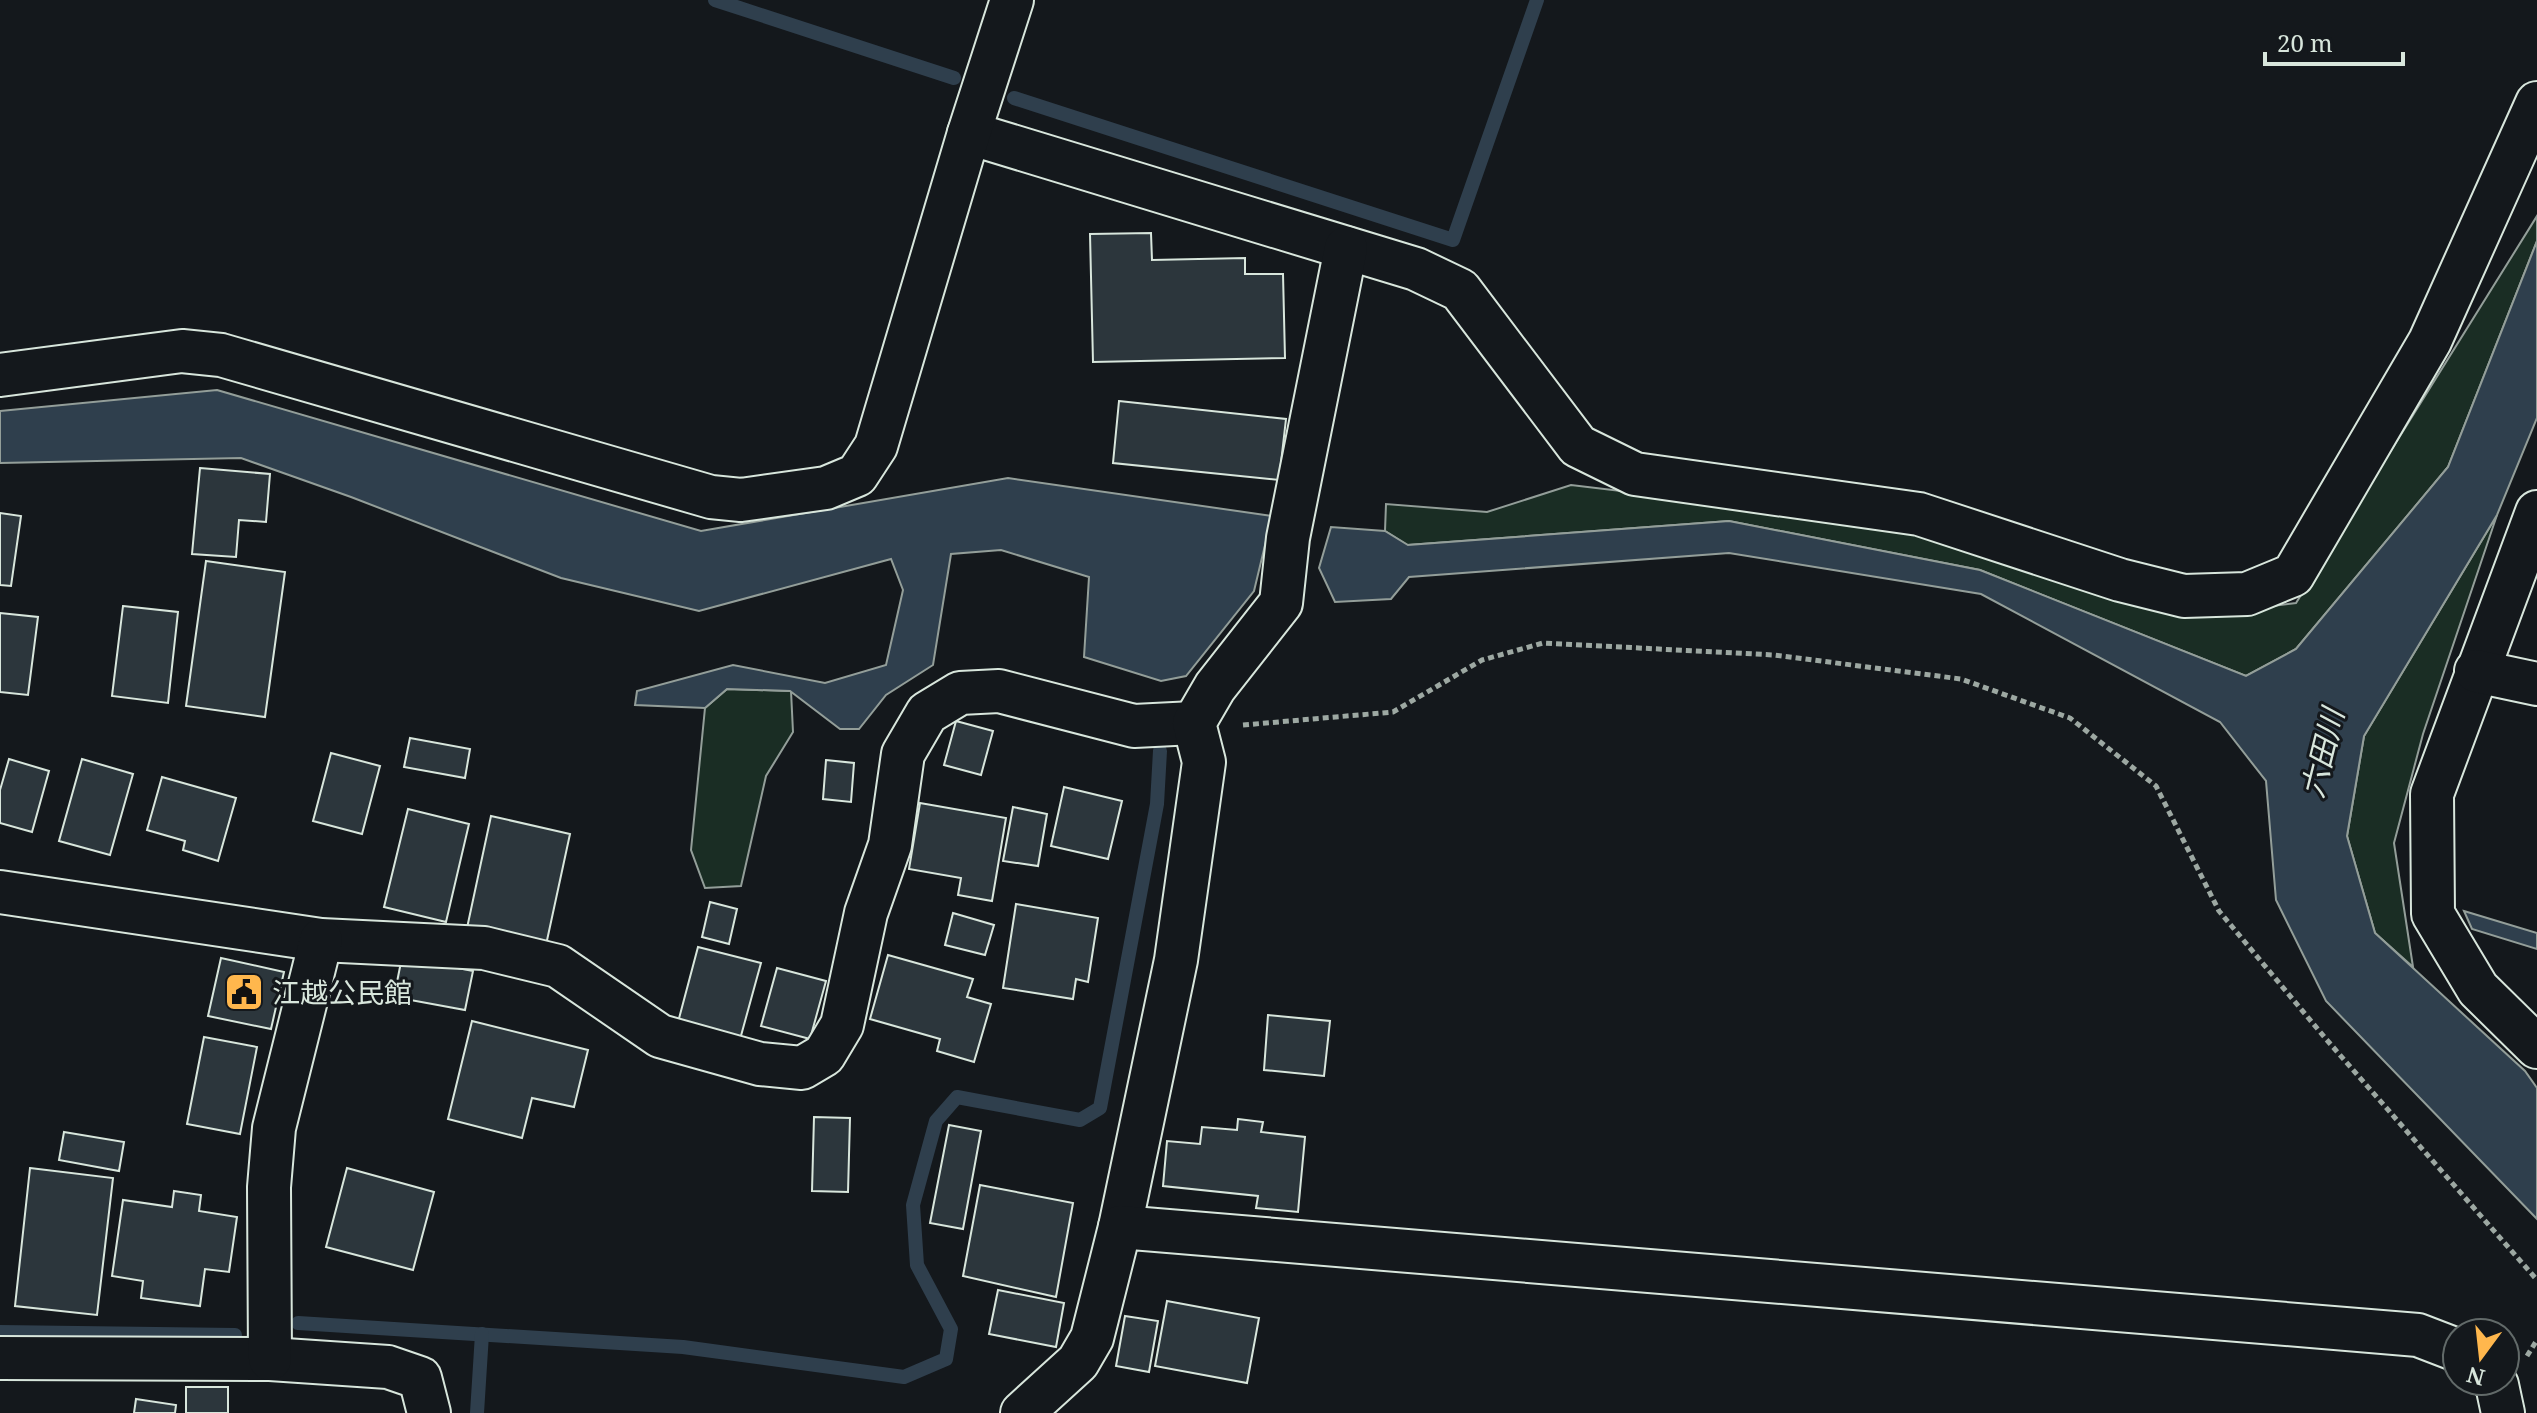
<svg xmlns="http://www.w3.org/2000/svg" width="2537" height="1413" font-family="'Noto Serif','Noto Sans JP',serif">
  <rect width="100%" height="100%" fill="#14181c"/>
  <g fill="#1a2d24" stroke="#939e99" stroke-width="2">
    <polygon points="2537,216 2537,241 2448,467 2296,649 2246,676 1980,570 1729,521 1407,545 1385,531 1386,504 1487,512 1571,485 1905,525 2188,617 2296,603"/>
    <polygon points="2497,515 2423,734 2394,843 2413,967 2375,933 2347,836 2364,736"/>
    <polygon points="727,689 791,691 793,732 766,776 741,886 705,888 691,850 705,708"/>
  </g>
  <g fill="#2f3f4d" stroke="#939e99" stroke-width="2">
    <polygon points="2537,241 2537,418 2497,515 2364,736 2347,836 2375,933 2525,1071 2537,1088 2537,1219 2326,1001 2276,900 2266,781 2220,722 1981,594 1729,553 1409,577 1391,599 1335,602 1319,568 1331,527 1385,531 1408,545 1729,521 1980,570 2246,676 2296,649 2448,467"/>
    <polygon points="217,390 701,531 1008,478 1272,516 1254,591 1186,676 1161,681 1084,657 1089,577 1001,550 951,554 933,665 886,695 859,729 840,729 790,691 727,689 705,708 635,705 637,691 733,665 825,683 886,665 903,590 891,559 699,611 561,578 351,497 241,458 0,463 0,411"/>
    <polygon points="2464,911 2537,933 2537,949 2472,929"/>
  </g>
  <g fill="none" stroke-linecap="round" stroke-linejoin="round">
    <g stroke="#2f3f4d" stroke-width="14">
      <polyline points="715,0 954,78"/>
      <polyline points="1014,98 1453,240 1537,0"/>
      <polyline points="298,1323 683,1347 904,1377 946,1359 951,1329 917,1265 913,1205 936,1121 957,1097 1080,1120 1100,1108 1157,804 1160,751"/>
      <polyline points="0,1332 235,1335"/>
      <polyline points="477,1413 482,1334"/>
    </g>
  </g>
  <g fill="#2c363c" stroke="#d8e6dc" stroke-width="2">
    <polygon points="1151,233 1152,260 1245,258 1245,274 1283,274 1285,358 1093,362 1090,234"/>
    <polygon points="1119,401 1286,419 1279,480 1113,463"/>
    <polygon points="200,468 270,474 266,522 239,520 236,557 192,554"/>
    <polygon points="0,513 21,516 11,586 0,585"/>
    <polygon points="206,561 285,572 265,717 186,706"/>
    <polygon points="123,606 178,612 168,703 112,696"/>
    <polygon points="0,613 38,617 28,695 0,692"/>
    <polygon points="956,721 993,731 981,775 944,765"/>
    <polygon points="410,738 470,749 465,778 404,767"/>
    <polygon points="331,753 380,766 362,834 313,821"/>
    <polygon points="9,759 49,771 32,832 0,823 0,790"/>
    <polygon points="82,759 133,774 110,855 59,841"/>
    <polygon points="826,760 854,763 851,802 823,799"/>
    <polygon points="162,777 236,798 218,861 183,850 185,841 147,830"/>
    <polygon points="1064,787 1122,801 1108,859 1051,846"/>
    <polygon points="920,803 1006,818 992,901 958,895 961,878 909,869"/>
    <polygon points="1013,807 1047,814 1038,866 1003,861"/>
    <polygon points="408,809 469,824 446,922 384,907"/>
    <polygon points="491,816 570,834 546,945 467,928"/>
    <polygon points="710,902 737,909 729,944 702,937"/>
    <polygon points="1016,904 1098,918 1088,982 1076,979 1073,999 1003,988"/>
    <polygon points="953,913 994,925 985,955 945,945"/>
    <polygon points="698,947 761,963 739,1043 677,1026"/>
    <polygon points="888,955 973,979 967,997 991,1004 974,1062 937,1051 940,1039 870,1019"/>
    <polygon points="402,957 473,971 465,1010 394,997"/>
    <polygon points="221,958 284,972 271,1029 208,1016"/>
    <polygon points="777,968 826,981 810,1039 761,1026"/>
    <polygon points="1268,1015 1330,1021 1324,1076 1264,1070"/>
    <polygon points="472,1021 588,1050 574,1107 532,1098 522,1138 448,1119"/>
    <polygon points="204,1037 257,1047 240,1134 187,1124"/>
    <polygon points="814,1117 850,1118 848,1192 812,1191"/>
    <polygon points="1238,1119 1263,1122 1261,1132 1305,1137 1298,1212 1256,1208 1258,1196 1163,1186 1167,1141 1200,1144 1202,1127 1237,1130"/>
    <polygon points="949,1125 981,1131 963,1229 930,1223"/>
    <polygon points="64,1132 124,1142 119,1171 59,1160"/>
    <polygon points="30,1168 113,1178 97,1315 15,1306"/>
    <polygon points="347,1168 434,1192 413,1270 326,1247"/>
    <polygon points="980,1185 1073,1203 1056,1297 963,1276"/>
    <polygon points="174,1191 201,1195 199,1211 237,1217 229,1272 205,1269 200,1306 141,1298 143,1281 112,1276 123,1200 172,1207"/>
    <polygon points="998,1290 1064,1303 1056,1347 989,1334"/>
    <polygon points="1167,1301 1259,1318 1247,1383 1155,1366"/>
    <polygon points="1125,1316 1158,1321 1149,1372 1116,1366"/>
    <rect x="186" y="1387" width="42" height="26"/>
    <polygon points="136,1399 176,1405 175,1413 134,1413"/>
  </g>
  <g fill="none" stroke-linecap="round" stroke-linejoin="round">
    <g stroke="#d8e6dc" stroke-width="46">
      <g id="minor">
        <polyline points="969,133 1416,269 1460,290 1578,446 1635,474 1919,514 2120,580 2184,596 2247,594 2293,575 2430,341 2537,103"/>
        <polyline points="0,375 182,351 221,355 711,497 741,500 826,488 857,475 876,446 969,133 1012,0"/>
        <polyline points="2537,512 2432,794 2433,914 2478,989 2537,1047"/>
        <polyline points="2476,671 2537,684"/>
        <polyline points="0,892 321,940 484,948 558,966 660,1036 760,1064 802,1068 824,1055 842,1025 866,913 890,845 903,754 927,713 960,693 999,691 1134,726 1194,723"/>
        <polyline points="1120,1227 1176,960 1204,762 1194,723 1215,687 1281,603 1288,538 1346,248"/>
        <polyline points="0,1358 270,1359 388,1367 420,1378 429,1413"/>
        <polyline points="270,1359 269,1187 274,1128 321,940"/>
        <polyline points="2493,1381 2497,1385 2503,1413"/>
        <polyline points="1022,1413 1078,1362 1092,1338 1120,1227 2418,1335 2457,1350"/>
      </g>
    </g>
    <g stroke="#9da8a2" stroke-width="5" stroke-dasharray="6 4" stroke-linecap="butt">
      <polyline points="1243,725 1393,712 1482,660 1543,643 1774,655 1961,679 2070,718 2156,786 2219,911 2326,1039 2537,1280"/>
      <polyline points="2527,1356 2537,1340"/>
    </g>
    <use href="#minor" stroke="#14181c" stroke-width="42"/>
  </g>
  <defs>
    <g id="civic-square" transform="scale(2)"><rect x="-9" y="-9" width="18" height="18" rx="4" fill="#ffb74d" stroke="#14181c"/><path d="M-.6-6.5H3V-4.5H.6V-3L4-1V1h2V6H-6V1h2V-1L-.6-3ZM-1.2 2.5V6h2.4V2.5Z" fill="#111"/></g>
  </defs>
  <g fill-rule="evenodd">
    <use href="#civic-square" x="244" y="992"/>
  </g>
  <g text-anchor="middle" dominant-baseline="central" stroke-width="6" stroke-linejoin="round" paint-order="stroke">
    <g font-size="28" fill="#d8e6dc" stroke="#14181c" text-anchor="start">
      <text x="272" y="992">江越公民館</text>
    </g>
    <g font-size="30" font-style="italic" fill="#d8e6dc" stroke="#14181c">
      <text transform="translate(2322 753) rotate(-76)">六田川</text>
    </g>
  </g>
  <g transform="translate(2481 1357) rotate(195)"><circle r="38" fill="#14181c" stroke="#626a69" stroke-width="2"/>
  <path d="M0-6L14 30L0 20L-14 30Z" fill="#ffb74d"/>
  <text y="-12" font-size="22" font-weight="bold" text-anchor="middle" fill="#d8e6dc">N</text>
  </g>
  <path d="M2265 52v12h138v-12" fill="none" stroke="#d8e6dc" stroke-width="4"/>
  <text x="2277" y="52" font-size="24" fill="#d8e6dc" stroke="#14181c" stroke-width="6" paint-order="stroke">20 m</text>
</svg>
